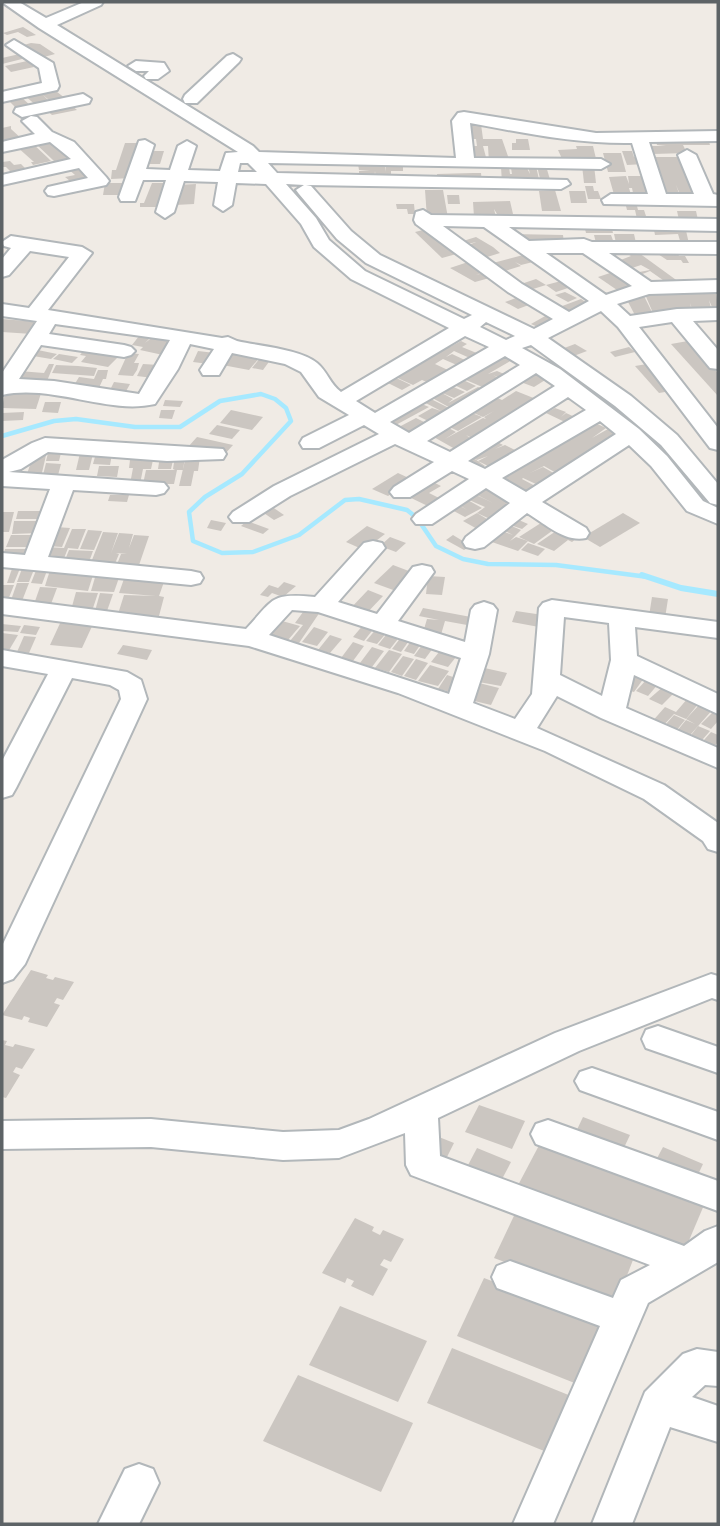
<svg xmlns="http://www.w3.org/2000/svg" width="720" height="1526" font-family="'Public Sans',sans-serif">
  <rect width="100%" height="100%" fill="#f0ebe5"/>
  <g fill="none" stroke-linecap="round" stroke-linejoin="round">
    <polyline stroke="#a6e9ff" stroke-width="4.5" points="2,436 54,421 76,419 135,427 180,427 220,401 261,394 275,399 286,408 291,421 242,474 205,497 189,512 193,541 222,553 253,552 299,535 345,500 359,499 407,510 417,518 436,546 463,559 488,564 556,565 648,577"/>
    <polyline stroke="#a6e9ff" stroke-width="6" points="642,575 681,588 718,594"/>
  </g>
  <g fill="#cbc6c1">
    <polygon points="23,27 36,35 27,37 18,32 7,35 3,33"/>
    <polygon points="31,43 40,44 55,54 44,57 36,55 32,49 27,51 20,46"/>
    <polygon points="24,53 30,57 2,64 2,58"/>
    <polygon points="27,61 34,67 11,72 5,66"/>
    <polygon points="52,88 70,102 55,105 43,95 53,105 39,108 23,94"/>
    <polygon points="19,95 33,108 19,111 6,98"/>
    <polygon points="70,104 77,110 52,115 45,109"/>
    <polygon points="474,121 481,124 483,139 502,139 510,162 489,163 488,146 483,146 487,161 476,162 474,157 468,157 464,146 477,146 476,139 465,139 464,124 474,124"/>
    <polygon points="11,126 11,129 23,140 7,144 2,138 2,128"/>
    <polygon points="48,138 65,155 73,161 43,164 54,161 36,144"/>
    <polygon points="655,138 708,139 710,145 683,145 687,153 653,154 651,146 666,146 657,145"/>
    <polygon points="516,139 528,139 530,150 512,150 512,143 516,143"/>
    <polygon points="31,142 48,158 51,161 33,165 31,162 34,162 16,146"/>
    <polygon points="125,143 140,143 132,178 111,179 112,170 116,170"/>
    <polygon points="576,146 593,146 597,163 581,163 579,157 579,162 564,163 558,150 577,149"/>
    <polygon points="148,151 164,151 160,164 143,164"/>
    <polygon points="622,151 632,151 634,157 643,157 645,164 627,165"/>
    <polygon points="603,153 621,153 626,172 608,172"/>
    <polygon points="650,157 685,157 699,199 682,199 676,185 681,199 660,199"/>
    <polygon points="10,161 14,165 21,164 28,171 14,175 6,167 2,167 2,162"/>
    <polygon points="79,164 94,181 75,185 65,177 75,175 66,167"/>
    <polygon points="358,164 385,164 386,172 386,164 403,164 403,171 391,171 391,179 376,179 375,171 374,179 359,179 359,171 370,170 359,170"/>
    <polygon points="582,165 594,165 596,183 584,183"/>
    <polygon points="528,166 536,166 540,184 502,183 501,167 509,167 510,174 512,174 511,168 527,168 530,174"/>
    <polygon points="537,166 546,166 551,183 541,183"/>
    <polygon points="473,173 481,173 482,183 438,182 437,174"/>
    <polygon points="626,176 629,184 628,176 645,176 651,192 646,198 644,192 644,198 634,198 632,188 629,188 632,198 615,198 609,177"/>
    <polygon points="105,183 128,183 126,195 103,195"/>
    <polygon points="152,183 170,183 159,207 140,207 140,203 144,203"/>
    <polygon points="196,184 194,204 175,205 177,185"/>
    <polygon points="585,186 593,186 594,191 598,191 601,199 588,199"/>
    <polygon points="425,190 443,190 448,218 427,218"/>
    <polygon points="555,190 561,211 542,211 539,191"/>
    <polygon points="569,191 585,191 587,203 571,203"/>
    <polygon points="447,195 459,195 460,204 448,204"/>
    <polygon points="510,201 513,214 497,214 494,209 496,217 474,217 473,202"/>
    <polygon points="625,202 636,202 638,210 644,210 647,219 637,219 635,210 627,210"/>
    <polygon points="396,204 414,204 415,214 408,214 407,209 397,209"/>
    <polygon points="677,211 696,211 698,220 679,220"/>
    <polygon points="611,224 613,233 586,233 584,225"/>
    <polygon points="653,225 685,226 689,244 681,244 678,234 655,235"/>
    <polygon points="431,228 460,253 442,258 415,232"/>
    <polygon points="512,234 563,235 564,244 523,243"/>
    <polygon points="614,234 634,234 636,243 616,243"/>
    <polygon points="594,235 611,235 614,243 596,243"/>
    <polygon points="476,237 493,247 500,253 484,258 466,246 476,242 468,244 463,241"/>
    <polygon points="675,249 679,256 685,256 689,263 683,263 681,260 667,260 658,254 671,253"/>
    <polygon points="622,251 639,253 679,282 670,285 650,271 635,277 629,274 650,270 641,265 632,268 618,261 631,256"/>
    <polygon points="527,254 537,261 521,265 515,262 521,266 505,271 493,263"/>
    <polygon points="468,262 484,272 476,275 487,272 493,277 475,282 450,268"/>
    <polygon points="616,271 637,284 617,290 598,277"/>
    <polygon points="536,279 546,285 533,289 521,284"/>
    <polygon points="561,281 571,287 556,292 546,285"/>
    <polygon points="716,290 718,312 714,312 709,300 712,312 693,312 690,303 692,312 653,313 644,292"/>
    <polygon points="565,292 577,298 568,302 555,295"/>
    <polygon points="642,292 653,314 637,319 627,300"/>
    <polygon points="521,296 534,303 518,309 505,302"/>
    <polygon points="581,299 590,305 567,313 557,308"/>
    <polygon points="547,315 556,319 540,328 531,324"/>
    <polygon points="2,319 38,322 32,334 2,332"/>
    <polygon points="143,331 154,334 145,343 154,336 177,340 163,355 140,350 143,347 132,345"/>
    <polygon points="461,341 467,344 462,347 479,354 472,359 454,351 446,357 452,354 467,361 459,366 443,359 435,364 450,371 429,383 422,380 413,385 391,375 443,344 450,347"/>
    <polygon points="688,341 718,373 718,396 671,344"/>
    <polygon points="575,344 587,351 571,357 559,350"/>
    <polygon points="629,347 635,352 615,357 610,352"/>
    <polygon points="33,349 57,354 51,359 27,355"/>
    <polygon points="85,349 121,354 108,367 81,362 86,356 80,355"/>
    <polygon points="229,350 261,356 249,370 217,364"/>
    <polygon points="198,351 215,353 209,364 193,362"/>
    <polygon points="128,353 139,354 134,363 139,363 137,370 133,376 118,375"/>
    <polygon points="59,354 78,357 72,363 53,359"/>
    <polygon points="499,355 512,360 488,374 497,371 509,376 504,380 493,375 502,380 487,389 459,377"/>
    <polygon points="261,357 271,359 263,370 252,368"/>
    <polygon points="49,364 54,364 47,381 10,381 19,371 44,373"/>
    <polygon points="143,364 159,365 153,378 137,376"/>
    <polygon points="647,364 671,391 659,393 635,366"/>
    <polygon points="56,365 78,366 97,368 94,376 52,373"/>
    <polygon points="98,370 108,370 106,379 103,379 98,390 73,387 79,377 94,379"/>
    <polygon points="534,370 550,377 534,387 518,381"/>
    <polygon points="390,375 411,385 402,390 382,380"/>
    <polygon points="459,378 476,386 467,391 450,383"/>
    <polygon points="114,382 130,384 124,395 108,394"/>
    <polygon points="449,385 465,392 454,398 440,392 453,399 448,403 478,387 487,391 454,410 427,395"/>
    <polygon points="43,387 36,409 2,408 5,393"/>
    <polygon points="516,391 541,401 474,439 466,435 473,440 455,449 432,436 445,426 456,432 445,439 483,418 486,419 484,417 494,411 483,417 469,411 493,396 502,400"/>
    <polygon points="425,396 453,410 432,423 418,416 432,408 441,411 418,399"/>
    <polygon points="165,400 183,401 180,407 163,406"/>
    <polygon points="45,402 61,402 58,413 42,412"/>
    <polygon points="417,402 429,407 394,426 384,421"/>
    <polygon points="555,408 566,412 561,417 566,413 577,418 569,424 546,413"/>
    <polygon points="161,410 175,410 172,419 159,418"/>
    <polygon points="231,410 263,417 252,430 220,423"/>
    <polygon points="467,411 482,417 458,431 445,425"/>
    <polygon points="24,412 23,420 2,421 2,413"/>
    <polygon points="416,418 430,425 411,435 397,428"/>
    <polygon points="591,421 606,428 592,438 608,429 621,435 558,474 544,466 530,473 543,467 557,475 538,485 523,478 522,479 537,487 519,495 491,479"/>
    <polygon points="217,425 240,430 232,439 209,434"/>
    <polygon points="197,437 233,445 224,455 188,447"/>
    <polygon points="490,438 503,445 495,449 505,445 519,452 492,468 478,461 488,456 477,460 472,457 485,466 475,471 458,461"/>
    <polygon points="49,449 62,449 59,461 46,461"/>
    <polygon points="47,451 41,477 26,477 31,462"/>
    <polygon points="80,453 93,454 89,470 76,470"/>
    <polygon points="96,453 112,454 110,465 93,464"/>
    <polygon points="160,456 174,456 171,469 158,469"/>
    <polygon points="175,456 185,457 183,470 177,470 174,484 143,484 146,470 175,470 173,469"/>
    <polygon points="186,456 200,457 198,471 194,471 191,486 179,486"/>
    <polygon points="130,460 153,460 151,469 143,469 140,484 130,484 133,468 129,468"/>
    <polygon points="46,463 61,464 57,479 42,479"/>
    <polygon points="99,466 119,466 117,477 97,476"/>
    <polygon points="398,473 413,480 388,496 372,489"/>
    <polygon points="429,480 441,486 429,493 445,501 434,509 409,497"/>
    <polygon points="484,485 519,502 490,519 477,513 485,507 467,499 474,494 493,503 473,493"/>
    <polygon points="110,495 129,495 127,502 108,501"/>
    <polygon points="466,499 482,508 465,517 450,509 457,504 467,510 458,504"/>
    <polygon points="268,504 284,515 274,520 258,509"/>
    <polygon points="18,511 43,511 41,519 16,519"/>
    <polygon points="2,512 14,512 9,532 2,532"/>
    <polygon points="477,513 492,522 479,530 463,521"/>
    <polygon points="623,513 640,523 600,547 583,537"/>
    <polygon points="512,517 528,524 522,529 507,524 521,530 510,541 516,537 528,541 518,551 486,540 497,529 513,535 497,527"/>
    <polygon points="211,520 226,523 221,531 207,528"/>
    <polygon points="14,521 41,521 39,533 12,534"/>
    <polygon points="247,521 269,529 263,534 241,526"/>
    <polygon points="544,521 556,528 534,544 519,537"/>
    <polygon points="367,526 385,534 364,550 346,542"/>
    <polygon points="56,527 70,528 62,547 48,546"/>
    <polygon points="72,529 86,529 78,549 68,548 63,561 39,559 44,547 64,548"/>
    <polygon points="559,529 578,537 572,542 568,540 554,551 537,544"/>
    <polygon points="88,530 102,531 94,550 80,549"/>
    <polygon points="103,532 118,533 111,553 119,533 133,534 129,548 134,535 149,536 138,568 116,567 121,554 127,554 116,553 119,554 114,566 90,565"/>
    <polygon points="11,535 39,535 34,547 6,547"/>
    <polygon points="453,535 471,546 464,550 446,540"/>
    <polygon points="390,537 406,543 396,552 380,546"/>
    <polygon points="528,543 545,549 538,556 521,550"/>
    <polygon points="5,549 34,549 32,558 2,558"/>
    <polygon points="69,550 93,551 89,562 65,560"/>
    <polygon points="393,565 414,573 396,591 374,583"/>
    <polygon points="13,566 21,566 14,583 7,583"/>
    <polygon points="23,566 35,567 29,582 17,582"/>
    <polygon points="51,567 94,572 88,591 45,586"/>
    <polygon points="37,568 48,568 42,584 31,583"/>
    <polygon points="96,574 120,575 114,592 91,591"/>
    <polygon points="125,576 165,579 159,596 164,597 159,616 118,614 124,595 156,596 119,593"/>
    <polygon points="428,576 445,577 442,595 426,594"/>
    <polygon points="284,582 296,586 283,597 272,593 268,597 260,595 269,585 278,588"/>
    <polygon points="17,583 29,583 22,601 11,600"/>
    <polygon points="2,585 14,585 8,600 2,600"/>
    <polygon points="40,587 57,588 51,604 34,604"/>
    <polygon points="368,590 383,596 364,616 349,610"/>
    <polygon points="76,592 98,593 92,611 71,610"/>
    <polygon points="100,593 113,594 107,611 95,611"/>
    <polygon points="652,597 668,599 665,618 649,616"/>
    <polygon points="306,608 320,612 299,643 290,641 303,625 295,623"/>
    <polygon points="423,608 471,617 467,625 445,621 440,638 422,636 427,619 439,620 419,616"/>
    <polygon points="516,611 543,615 539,627 512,622"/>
    <polygon points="62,619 94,622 82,648 50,645"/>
    <polygon points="275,619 300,626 288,640 263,633"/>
    <polygon points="2,624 21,626 18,632 2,631"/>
    <polygon points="364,624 375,627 364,641 353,637"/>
    <polygon points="24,625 40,627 36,635 20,633"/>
    <polygon points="314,627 328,632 317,646 302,642"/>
    <polygon points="377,628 388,631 377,644 366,641"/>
    <polygon points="389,631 401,635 390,649 378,645"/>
    <polygon points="2,633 18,635 8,652 2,651"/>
    <polygon points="330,635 342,639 330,653 318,650"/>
    <polygon points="24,636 36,637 29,653 17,652"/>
    <polygon points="402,636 411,638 401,652 392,649"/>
    <polygon points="413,638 423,641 414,654 404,651"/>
    <polygon points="425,641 436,644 425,659 414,656"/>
    <polygon points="353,642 364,646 353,661 341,658"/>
    <polygon points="123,645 152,650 147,660 117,654"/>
    <polygon points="372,647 384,651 372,667 360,663"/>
    <polygon points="443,647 460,652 448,667 431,662"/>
    <polygon points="389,650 402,654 389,672 375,668"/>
    <polygon points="403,656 414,659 402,676 391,672"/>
    <polygon points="416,659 428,663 416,680 404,676"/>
    <polygon points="430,665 449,671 438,686 418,681"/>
    <polygon points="480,667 507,673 501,686 473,681"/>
    <polygon points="629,674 644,678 634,692 623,689"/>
    <polygon points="447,675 459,679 451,692 438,689"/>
    <polygon points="647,679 659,683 648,696 636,691"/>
    <polygon points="475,682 499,688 491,705 466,699"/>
    <polygon points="664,686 676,691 662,705 649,699"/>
    <polygon points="688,698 699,703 686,719 674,714 661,728 650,724 665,707 676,712"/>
    <polygon points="701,703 714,708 684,742 672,737 686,720 695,724 686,719"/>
    <polygon points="715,710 718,712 718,721 711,729 701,724"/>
    <polygon points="674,715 685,720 671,737 659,732"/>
    <polygon points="698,726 710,731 696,747 685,743"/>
    <polygon points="711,732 718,735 718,742 709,753 697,748"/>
    <polygon points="31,970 48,975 46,978 53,980 55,977 74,982 63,1000 57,998 54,1003 60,1005 47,1027 28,1022 30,1018 24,1016 22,1020 2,1015"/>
    <polygon points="2,1040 7,1041 5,1045 13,1047 15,1044 35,1049 22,1069 16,1067 13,1072 20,1075 6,1098 2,1097"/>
    <polygon points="479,1105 525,1121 512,1149 465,1132"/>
    <polygon points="583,1117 630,1135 621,1154 574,1136"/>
    <polygon points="545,1134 707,1198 682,1257 516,1189"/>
    <polygon points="439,1137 454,1143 444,1163 429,1158"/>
    <polygon points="663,1147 703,1164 695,1181 654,1164"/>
    <polygon points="477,1148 511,1162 501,1181 467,1167"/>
    <polygon points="520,1203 638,1247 616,1304 494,1258"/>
    <polygon points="355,1218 374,1227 372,1231 380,1235 383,1230 404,1239 391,1262 384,1259 380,1265 388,1269 373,1296 351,1286 354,1281 347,1278 345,1283 322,1273"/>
    <polygon points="484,1278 601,1323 577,1384 457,1336"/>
    <polygon points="340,1306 427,1341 398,1402 309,1365"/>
    <polygon points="452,1348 571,1396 549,1453 427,1403"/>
    <polygon points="298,1375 413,1423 381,1492 263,1441"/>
  </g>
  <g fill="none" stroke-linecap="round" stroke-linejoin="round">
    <g stroke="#b2b7ba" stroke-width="4">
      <g id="minor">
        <path d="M2,2h17l27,16 38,-16h19l-2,3 -44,20 196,121 6,6 197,6 -4,-37 6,-8 6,-1 132,21 122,-2v10l-69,1 17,52h28l-16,-39 9,-5 9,5 17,39 5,1v11l-114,-2 -2,-4 9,-6h37l-16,-51c-55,1 -108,-10 -162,-20l4,35 127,1 9,5 -9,5 -333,-6 9,10 290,7 3,4 -9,5 -255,-4 5,1 40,45 29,24 154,74 19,-10 -45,-27 -92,-68 -2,-4 2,-8 7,-2 8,5 287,4v12l-209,-4 20,14 55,-2 8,3h126v12l-109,-1 42,29 67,-2v12l-69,2 -32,10 13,12 47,-7 41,-1v12l-25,1 25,29v19l-8,-1 -38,-46 -33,5 79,101v22l-8,-2 -92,-121 -17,-16 -53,27 83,58 46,39 41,49v21l-8,-2 -49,-58 -46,-39 -84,-61 -9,3 38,21 79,60 28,27 36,45 15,7v16l-31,-13 -36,-45 -22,-21 -87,57 44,26 3,5 -3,5c-21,5 -42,-15 -59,-25l-43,34 -9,2 -9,-2 -3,-5 3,-5 44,-34 -24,-15 -54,36h-16l-4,-5 4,-5 53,-35 -17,-8 -42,26h-16l-4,-5 4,-5 40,-25 -39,-18 -105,52 -41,26h-16l-4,-5 4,-5 41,-26 105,-52 -15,-9 -45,23h-16l-3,-5 3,-5 46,-23 -30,-18 -18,-25 -16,-8 -53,-11 -13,22h-16l-3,-5 14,-21 -24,-5 -12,25 -23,35c-47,11 -102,-20 -153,-9v-22l35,-52 -35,-5v-12l27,4 40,-51 -39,-6 -21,24 -7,2v-18l9,-11 -7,-2 -2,-4 9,-6 71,11 10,6 -44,57 174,28 6,-1 9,4c21,5 63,8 80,22 10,8 13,21 24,29l108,-64 -98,-49 -37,-32 -13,-23 -35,-40 -30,-1 -4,22 -9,6 -9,-6 4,-23 -34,-1 -10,31 -9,6 -9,-6 10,-32h-23l-8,21h-14l-2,-4 20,-56 6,-1 9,5 -8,24 24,1 8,-24 9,-5 9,5 -8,24 32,1 6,-18 12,-1 -199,-124zM240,163h8l9,9h-19zM286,184l18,1 -8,5 3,4 38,45 29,24 106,52 -8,4 -99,-48 -36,-31 -13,-22zM443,226l41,1 105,74 -20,11 -47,-28zM546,253h37l49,33 -26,9zM486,322l29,14 -9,4 -26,-13zM55,324l115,16 -31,54 -85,-13 -35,-2 22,-34 83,12 7,-2 4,-4 -4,-4 -7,-2 -75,-11zM465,336l24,11 -114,66 -19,-12zM505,356l15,9 -111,68 -19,-11zM536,373l19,13 -105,66 -23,-11zM568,397l18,13 -101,59 -17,-8zM600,421l16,13 -90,58 -24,-14z"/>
        <polygon points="14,40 53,63 59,86 57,90 2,102 2,92 42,83 39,68 6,45"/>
        <polygon points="233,54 241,59 239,62 197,103 185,103 183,99 185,95 227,56"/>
        <polygon points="136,61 164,63 169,71 158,79 146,79 144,76 149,71 136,71 128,66"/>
        <polygon points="83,94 91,99 89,103 22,117 14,112 16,108"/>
        <polygon points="31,116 37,117 52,132 74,142 106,177 109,181 106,185 54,196 48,195 45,191 48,187 88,178 79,168 2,185 2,175 71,159 50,142 2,152 2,142 35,134 22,121"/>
        <polygon points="45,438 223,449 226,454 223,459 167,461 48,452 21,469 9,472 164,483 168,488 164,493 156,495 73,490 48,557 191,571 200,573 203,578 200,583 191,585 2,567 2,553 25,555 50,489 2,486 2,460 32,443"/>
        <path d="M373,541l9,2 3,5 -47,54 39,12 36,-47 9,-2 9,2 3,5 -36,49 67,21 6,-32 4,-5 9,-3 9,3 4,5 -8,44 -16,49 42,16 17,-25 7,-86 4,-5 9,-3 166,22v16l-83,-11 2,29 81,38v20l-84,-39 -8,33 92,40v20l-117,-50 -44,-22 -20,32 127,57 54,38v29l-10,-3 -5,-8 -59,-42 -99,-48 -147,-58 -149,-47 -247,-32v-16l244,31c29,-31 24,-36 69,-32l49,-54zM292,610l26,2 143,46 -12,36 -180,-59zM564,617l45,6 2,37 -9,36 -42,-21z"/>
        <polygon points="2,650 127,672 141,680 147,699 25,964 13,979 2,983 2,946 121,699 119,690 110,685 72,678 16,788 12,795 2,798 2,761 48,674 2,666"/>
        <polygon points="711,974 718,976 718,1000 712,998 579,1051 438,1118 440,1156 684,1246 705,1231 718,1226 718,1262 648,1303 553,1524 513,1524 600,1326 497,1288 492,1277 497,1266 510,1261 613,1298 621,1280 650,1265 411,1175 406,1165 405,1133 339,1158 283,1160 151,1147 2,1149 2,1121 151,1119 283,1132 339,1130 369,1119 555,1033"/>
        <polygon points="658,1026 718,1047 718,1073 646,1048 642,1039 646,1030"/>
        <polygon points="592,1068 718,1112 718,1140 580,1090 575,1081 580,1072"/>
        <polygon points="548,1120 718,1181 718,1211 536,1144 531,1134 536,1124"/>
        <polygon points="697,1349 718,1352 718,1386 705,1385 692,1397 718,1406 718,1442 670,1427 632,1524 592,1524 645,1392 683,1354"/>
        <polygon points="139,1464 153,1469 159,1483 139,1524 98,1524 125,1469"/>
      </g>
    </g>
    <use href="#minor" fill="#fff" fill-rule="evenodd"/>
  </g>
  <rect width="720" height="1526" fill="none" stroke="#5d6366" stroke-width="7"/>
</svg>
